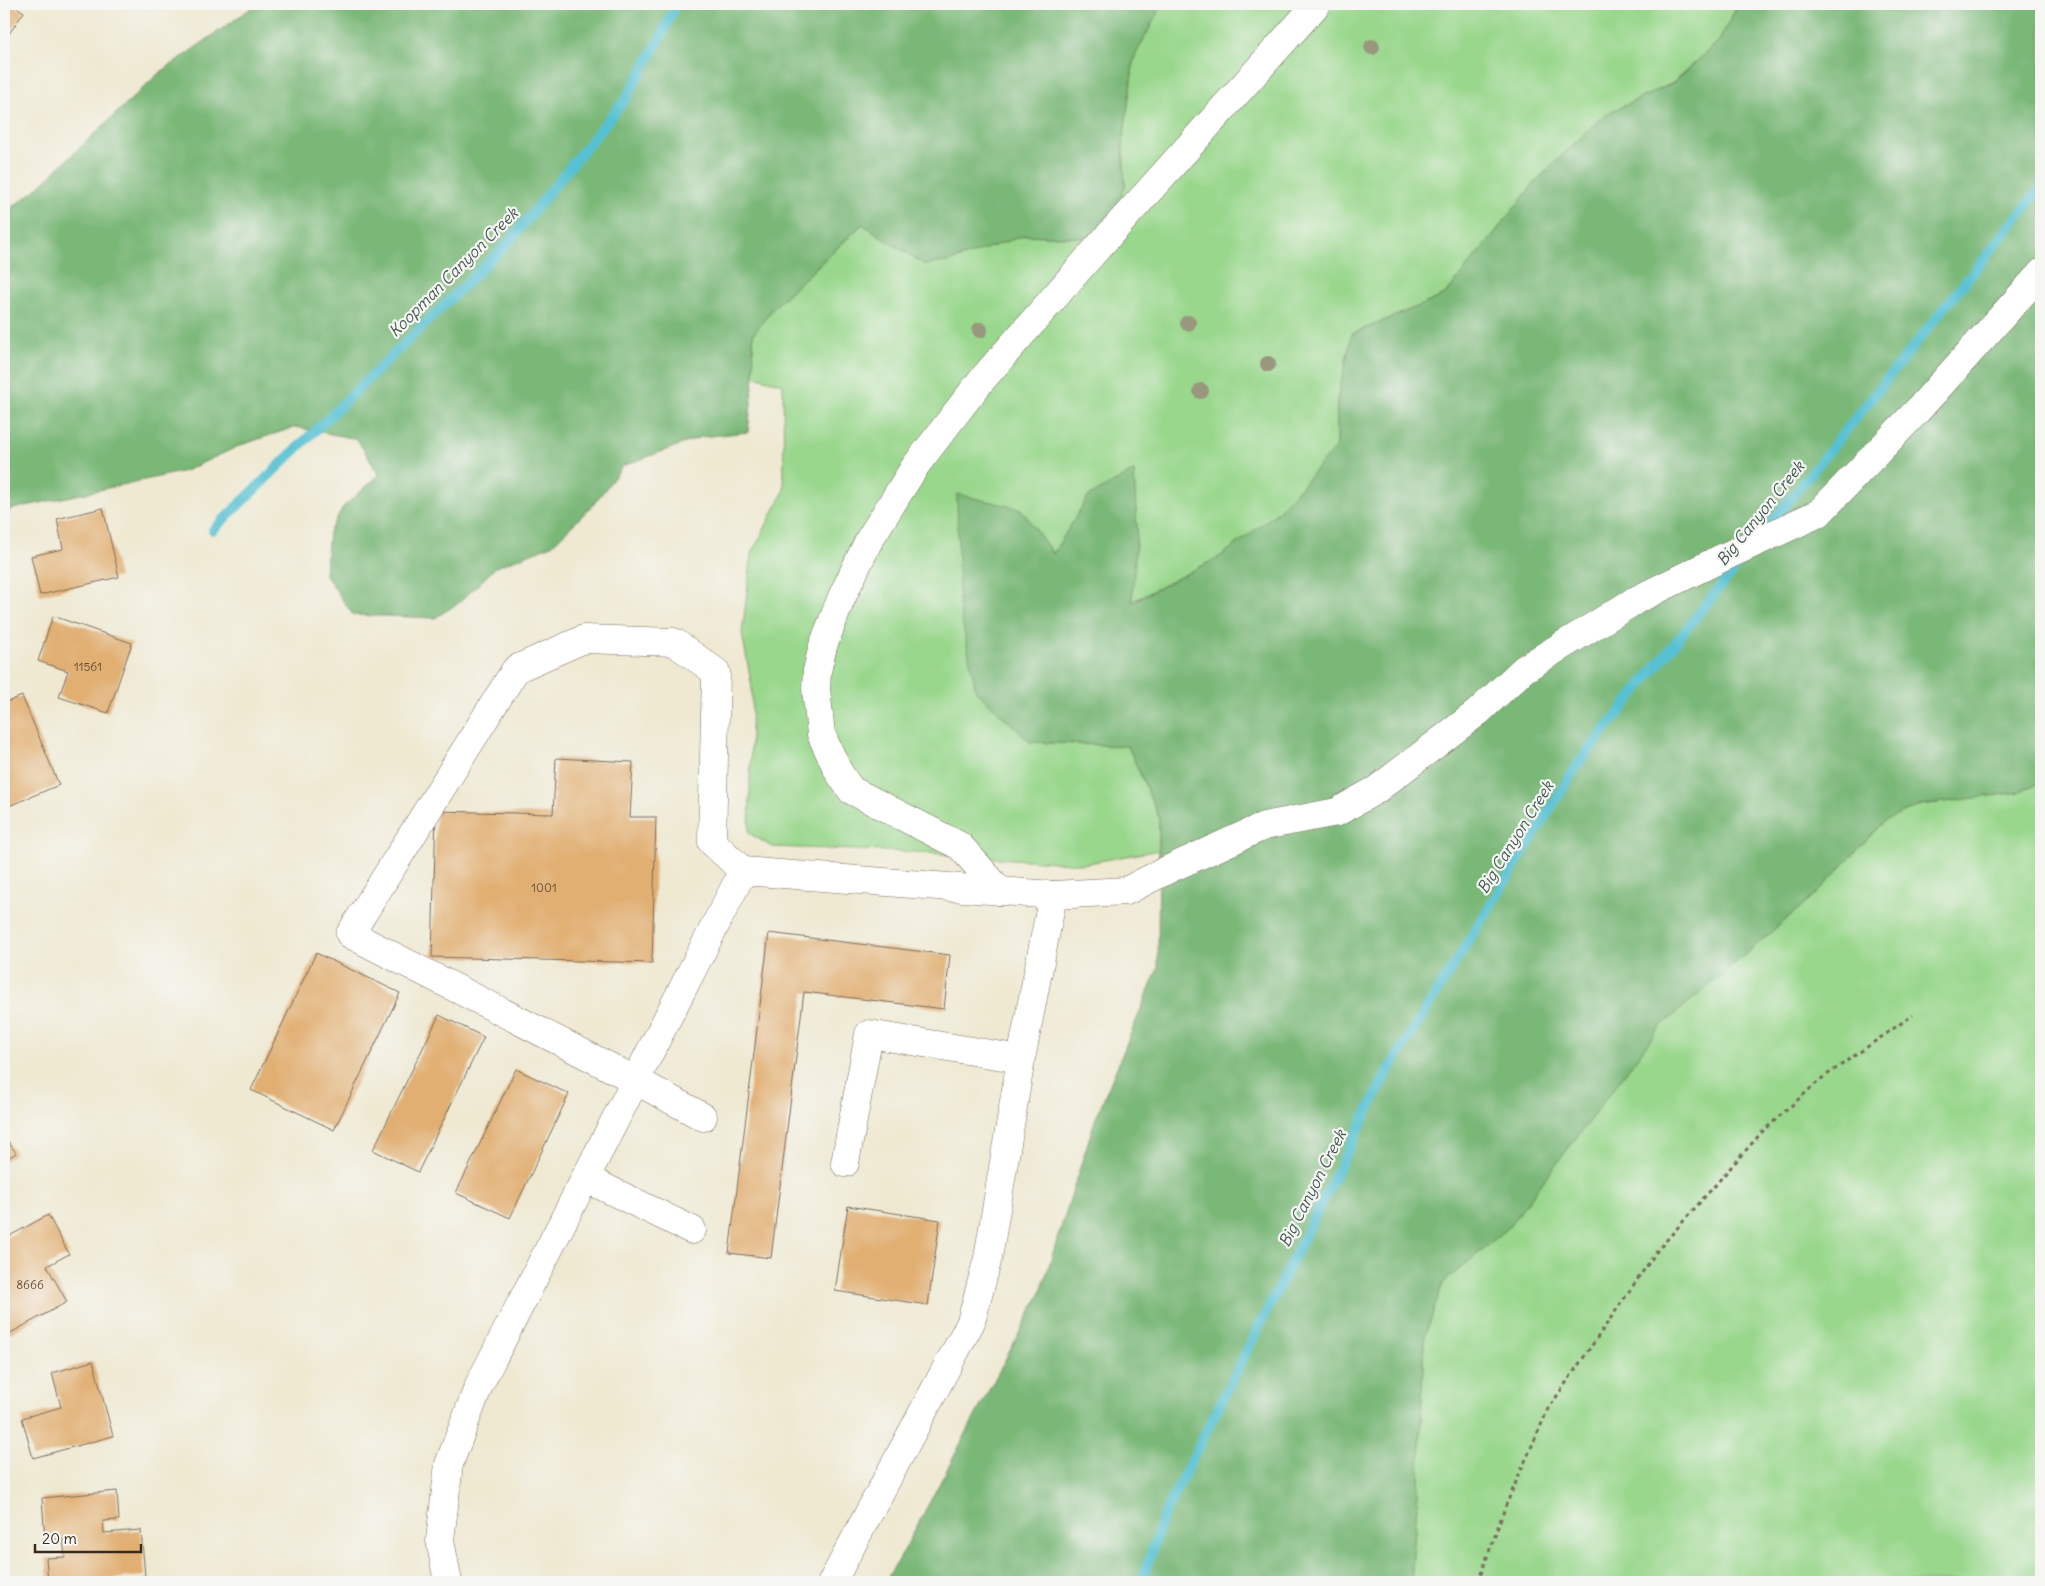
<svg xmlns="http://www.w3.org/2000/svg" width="2045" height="1586" font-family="Delius,sans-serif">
  <rect width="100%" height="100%" fill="#f6f6f2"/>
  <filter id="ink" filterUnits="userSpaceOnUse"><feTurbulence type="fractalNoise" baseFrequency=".02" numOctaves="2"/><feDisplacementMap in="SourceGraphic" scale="10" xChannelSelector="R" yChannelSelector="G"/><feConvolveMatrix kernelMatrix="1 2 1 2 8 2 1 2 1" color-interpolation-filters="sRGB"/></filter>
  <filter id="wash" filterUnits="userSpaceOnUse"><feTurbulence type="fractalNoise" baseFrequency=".0096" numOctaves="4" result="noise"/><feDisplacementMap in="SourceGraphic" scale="20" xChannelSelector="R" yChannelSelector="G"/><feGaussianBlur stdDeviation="1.12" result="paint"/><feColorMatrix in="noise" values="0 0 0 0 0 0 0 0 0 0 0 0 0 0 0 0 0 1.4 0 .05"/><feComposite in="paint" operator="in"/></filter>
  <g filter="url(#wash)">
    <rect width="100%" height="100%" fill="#efe9d2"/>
    <g fill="#99d78c" stroke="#6a8055">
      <polygon points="1162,4 1738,4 1719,41 1673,83 1604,115 1536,181 1445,295 1352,334 1337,401 1337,446 1278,512 1221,556 1131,602 1137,530 1134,471 1088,497 1053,554 1021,509 1030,742 1128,746 1159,818 1159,850 1083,864 914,852 772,847 749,833 752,687 742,633 752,553 784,491 783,384 754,376 753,335 773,308 863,224 925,265 951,261 1025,235 1088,238 1125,186 1123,143 1134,58"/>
      <polygon points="2041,781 2041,1582 1411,1582 1419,1478 1424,1339 1443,1283 1508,1228 1660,1027 1817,893 1884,821 1921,805 2020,792"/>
    </g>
    <g fill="#7ab878" stroke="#5a714b">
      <polygon points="257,4 1162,4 1134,58 1123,143 1125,186 1110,227 1088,238 1025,235 951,261 925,265 862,224 773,308 753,335 754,377 748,432 701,437 623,466 593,505 552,545 496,567 460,602 435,618 353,615 325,574 329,532 343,507 379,475 357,439 295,427 241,445 185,471 4,511 4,213 33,192 158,74"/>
      <polygon points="1738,4 2041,4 2041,781 2020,792 1921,805 1884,821 1817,893 1660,1027 1508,1228 1443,1283 1424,1339 1419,1478 1411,1582 884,1582 899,1560 1040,1294 1095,1120 1158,968 1159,817 1128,746 1030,742 976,691 959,606 957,494 1021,509 1053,554 1088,497 1134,471 1137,530 1132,602 1221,556 1278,512 1337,446 1337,401 1352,334 1445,295 1536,181 1604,115 1673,83 1719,41"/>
    </g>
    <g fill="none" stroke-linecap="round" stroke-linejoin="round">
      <g stroke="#57c1d3" stroke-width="10">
        <polyline points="1767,528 2041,188"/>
        <polyline points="213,530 508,243 627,97 661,37 676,4"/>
        <polyline points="1142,1582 1162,1519 1387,1073 1578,764 1744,557"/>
      </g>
    </g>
    <g id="blocks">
      <g fill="#e1af72">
        <polygon points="4,4 12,4 24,12 4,41"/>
        <polygon points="103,508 119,577 40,595 31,556 63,549 57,519"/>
        <polygon points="53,616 132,643 108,713 59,697 68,671 38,661"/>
        <polygon points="22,696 59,785 4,808 4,703"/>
        <polygon points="556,758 633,762 630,817 656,817 652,963 432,957 436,811 553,814"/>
        <polygon points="769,933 950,955 944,1009 804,992 771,1258 729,1253"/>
        <polygon points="316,953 400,993 334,1130 251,1090"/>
        <polygon points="439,1015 484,1037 418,1172 373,1150"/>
        <polygon points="516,1069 569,1094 510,1218 456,1193"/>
        <polygon points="4,1136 16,1153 4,1161"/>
        <polygon points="848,1206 940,1220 928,1305 835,1291"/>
        <polygon points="48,1215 69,1254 47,1266 67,1302 5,1336 4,1333 4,1239"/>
        <polygon points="93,1361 113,1436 33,1458 22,1418 61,1407 52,1373"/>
        <polygon points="117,1491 119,1520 103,1521 104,1533 141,1530 145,1576 73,1582 48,1582 46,1558 65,1557 63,1539 45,1540 42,1498"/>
      </g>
    </g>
  </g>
  <g filter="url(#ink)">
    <use href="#blocks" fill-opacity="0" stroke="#7a6d5d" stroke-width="1"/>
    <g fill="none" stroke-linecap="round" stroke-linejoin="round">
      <g stroke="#7a6d5d" stroke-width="29">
        <g id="minor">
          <polyline points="1000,891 960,846 851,790 838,771 821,734 816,689 817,671 823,646 841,599 869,540 916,465 980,382 1093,253 1317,4"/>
          <polyline points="1053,895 1126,891 1167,870 1264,826 1337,812 1376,790 1478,712 1524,669 1636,600 1724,557 1819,513 1917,411 2041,273"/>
          <polyline points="703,1117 635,1080 350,934 516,669 584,639 674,642 716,672 712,842 743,871 1053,895 1021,1059 988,1258 971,1322 832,1582"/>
          <polyline points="845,1163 869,1034 1021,1059"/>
          <polyline points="585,1178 692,1230"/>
          <polyline points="448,1582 440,1540 449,1464 479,1385 743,871"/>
        </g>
      </g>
      <polyline stroke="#7a6d5d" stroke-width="3" stroke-dasharray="4 4" stroke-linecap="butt" points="1478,1582 1506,1505 1548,1409 1657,1251 1762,1132 1821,1079 1913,1015"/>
      <use href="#minor" stroke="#fff" stroke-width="28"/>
    </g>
    <g fill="#99987e">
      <circle cx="1372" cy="47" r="8"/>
      <circle cx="1188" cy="323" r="8"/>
      <circle cx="980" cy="330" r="8"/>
      <circle cx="1268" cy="364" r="8"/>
      <circle cx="1201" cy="391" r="8"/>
    </g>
  </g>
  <g text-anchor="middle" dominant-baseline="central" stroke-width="4.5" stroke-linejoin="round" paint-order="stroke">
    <g font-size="12" fill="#644b33">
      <text x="88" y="666">11561</text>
      <text x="544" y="887">1001</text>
      <text x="30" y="1284">8666</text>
    </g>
    <g font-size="16" font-style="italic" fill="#435754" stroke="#f6f6f2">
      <text transform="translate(453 272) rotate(-45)">Koopman Canyon Creek</text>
      <text transform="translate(1760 513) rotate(-51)">Big Canyon Creek</text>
      <text transform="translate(1515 837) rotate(-58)">Big Canyon Creek</text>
      <text transform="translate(1312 1188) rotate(-63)">Big Canyon Creek</text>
    </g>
  </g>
  <rect width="2045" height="1586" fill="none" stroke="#f6f6f2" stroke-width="20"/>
  <path d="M35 1544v8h106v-8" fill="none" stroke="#3b2a1e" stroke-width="2.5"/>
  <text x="42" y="1544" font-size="15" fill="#3b2a1e" stroke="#f6f6f2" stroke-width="4" paint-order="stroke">20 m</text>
</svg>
